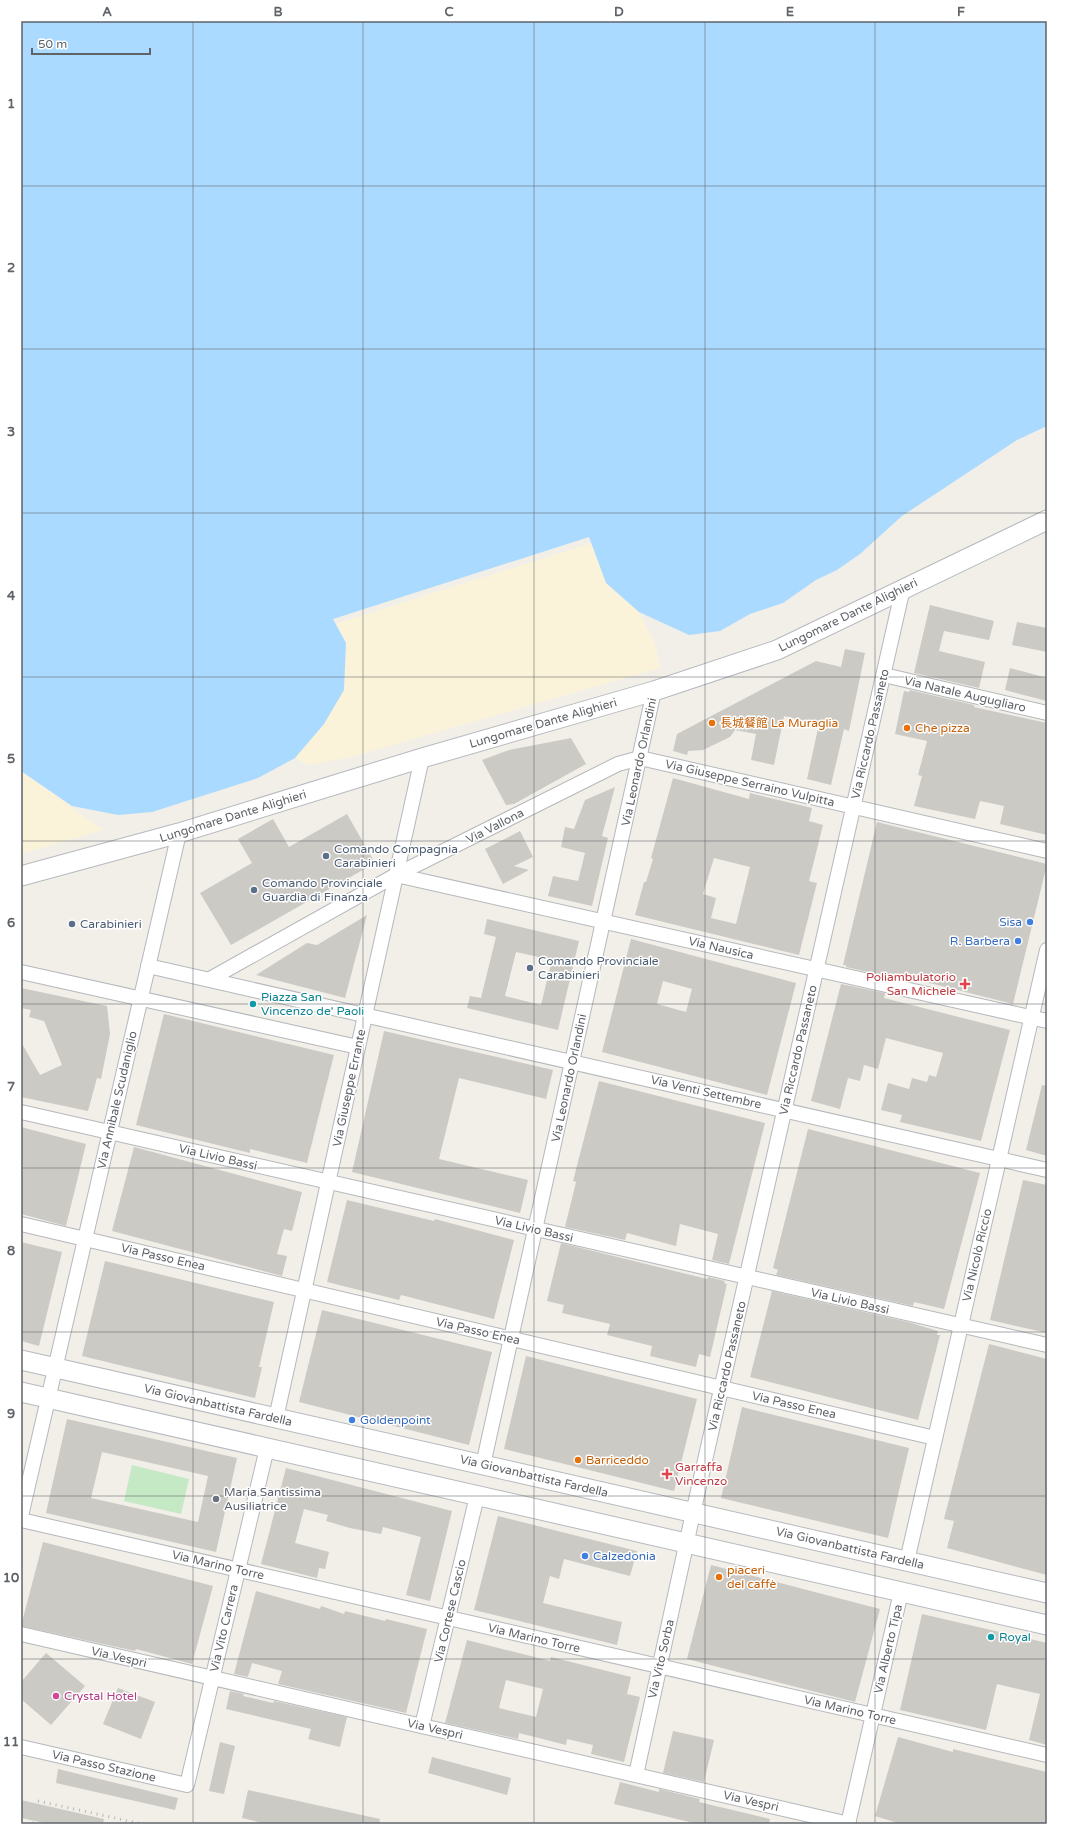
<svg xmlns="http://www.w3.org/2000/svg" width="1068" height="1845" font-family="'Varela Round','Noto Sans SC',sans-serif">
  <rect width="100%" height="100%" fill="#f1efe8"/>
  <polygon fill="#c5e8c5" points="132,1465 189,1479 181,1514 124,1501"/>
  <g fill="#fbf3d9">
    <polygon points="592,543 606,583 639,612 655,644 660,668 351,757 309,765 295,758 324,724 346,643 335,624"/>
    <polygon points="21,771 103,830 21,854"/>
  </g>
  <polygon fill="#aadaff" points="21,21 1047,21 1047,426 1017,440 902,516 860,554 837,570 816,580 783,603 750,614 720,631 689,635 639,612 606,583 589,537 333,619 346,643 344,690 324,724 295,758 258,778 152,812 118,815 72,806 21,771"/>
  <g fill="#cccac5" fill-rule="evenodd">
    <polygon points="930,605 994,621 989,640 944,631 939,651 985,662 979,688 914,673"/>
    <polygon points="1017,622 1047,628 1047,652 1012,645"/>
    <polygon points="845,649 865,653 849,731 844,729 831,785 807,779 819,724 784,716 774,765 751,760 756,734 735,730 730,737 703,750 688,751 687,755 673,751 677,734 816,661 841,667"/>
    <polygon points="1010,668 1047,678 1047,701 1005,690"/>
    <polygon points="910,690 974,705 974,707 1047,723 1047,835 1000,824 1004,806 980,801 975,819 914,806 922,776 918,775 927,741 895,734 904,691 909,692"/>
    <polygon points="571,738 586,764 514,804 506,805 482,760 509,750"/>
    <path d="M673,778l76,21 1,-6 62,15 -3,13 14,4 -14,56 8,2 -18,72 -164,-40 9,-33h2l7,-23 -2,-1zM714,858l36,9 -14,57 -25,-6 5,-20 -13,-4z"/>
    <polygon points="615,787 602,836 608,838 592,906 548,896 553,876 578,881 585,853 561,847 565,827 574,829 585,800"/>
    <polygon points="347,814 375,863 231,945 200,893 252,863 238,839 273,819 289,847"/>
    <polygon points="877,822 1047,864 1013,1004 890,973 889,977 846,967 846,965 843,965"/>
    <polygon points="520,831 533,857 514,866 529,870 503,884 485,849"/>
    <polygon points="367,915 345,998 256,975 307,943 317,945"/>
    <path d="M487,919l92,22 -21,89 -91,-22 3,-12 11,2 15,-61 -12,-3zM516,952l36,8 -11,45 -36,-9z"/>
    <path d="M631,939l165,44 -29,112 -165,-43zM663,981l29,8 -6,23 -29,-8z"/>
    <polygon points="841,984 885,993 884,998 1010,1030 981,1141 900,1122 902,1115 881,1110 888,1083 909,1089 912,1078 927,1082 929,1075 936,1077 943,1053 886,1038 878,1069 864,1065 860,1081 848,1078 840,1109 811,1101"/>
    <polygon points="21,988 107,1006 110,1034 101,1079 97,1078 88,1111 21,1097 21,1042 40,1075 62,1065 44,1021 29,1017 31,1010 21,1008"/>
    <polygon points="164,1014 334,1055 307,1163 250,1149 250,1153 136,1125"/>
    <polygon points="384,1031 553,1070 546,1099 459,1078 439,1159 528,1180 520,1213 352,1172"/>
    <polygon points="599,1081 765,1123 729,1264 712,1260 718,1234 680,1224 676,1246 627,1233 625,1240 565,1227 576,1182 573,1181"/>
    <polygon points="1042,1085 1047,1086 1047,1156 1026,1150"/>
    <polygon points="21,1127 86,1144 66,1226 21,1214"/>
    <polygon points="808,1129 980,1173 944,1309 914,1302 913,1306 776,1275 778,1270 773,1268"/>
    <polygon points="134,1147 302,1192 292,1231 284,1229 277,1254 287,1256 282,1276 112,1231"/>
    <polygon points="1023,1180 1047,1185 1047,1333 990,1320"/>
    <polygon points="347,1200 434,1221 435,1219 514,1240 494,1319 401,1295 399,1300 327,1282"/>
    <polygon points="21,1242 62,1252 39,1346 21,1341"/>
    <polygon points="561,1243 707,1279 708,1277 725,1281 724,1283 727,1284 710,1357 699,1354 696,1367 650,1356 652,1346 607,1335 610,1324 562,1313 564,1305 547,1301"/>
    <polygon points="105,1261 274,1302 259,1367 262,1367 255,1398 82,1356"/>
    <polygon points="772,1291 908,1322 938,1331 937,1335 940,1335 918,1420 750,1377"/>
    <polygon points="322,1310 492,1352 469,1445 299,1402"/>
    <polygon points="989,1344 1047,1359 1047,1575 947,1548 954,1521 944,1519"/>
    <polygon points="526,1356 697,1399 674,1491 504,1449"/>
    <polygon points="742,1407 909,1448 888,1538 721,1498"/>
    <path d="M67,1419l170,39 -21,94 -170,-39zM102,1452l106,24 -10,46 -107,-24z"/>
    <polygon points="286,1468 452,1511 430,1601 406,1595 421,1537 383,1527 381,1534 350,1528 326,1521 328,1515 304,1509 295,1543 329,1552 325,1569 319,1568 317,1578 261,1564"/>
    <polygon points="498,1516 637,1551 630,1576 564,1559 559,1579 550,1576 543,1603 622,1622 617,1645 474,1610"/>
    <polygon points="43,1542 213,1586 192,1664 136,1649 135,1651 21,1626"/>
    <polygon points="711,1565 880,1609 855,1702 687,1659"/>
    <polygon points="256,1591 320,1609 321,1606 344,1614 345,1611 385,1621 386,1619 427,1629 406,1713 278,1684 282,1671 252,1663 248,1677 234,1674"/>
    <polygon points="922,1614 1047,1643 1047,1745 1029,1740 1040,1694 997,1684 986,1730 900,1710"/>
    <path d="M467,1640l83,21 1,-4 80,20 -4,17 13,3 -16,65 -33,-8 2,-9 -26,-6 -1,6 -47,-12 -1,6 -73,-16zM506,1680l37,9 -7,28 -37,-9z"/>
    <polygon points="46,1653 85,1686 51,1725 21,1699 21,1682"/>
    <polygon points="118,1688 155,1702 141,1739 103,1724"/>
    <polygon points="230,1691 244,1694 243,1696 273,1703 274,1701 347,1717 340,1747 308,1739 311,1729 226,1709"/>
    <polygon points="673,1731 714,1740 704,1782 663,1773"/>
    <polygon points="898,1737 953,1752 953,1749 1047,1772 1047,1824 901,1824 875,1816"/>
    <polygon points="220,1742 235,1746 224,1794 209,1791"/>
    <polygon points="432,1757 511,1778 507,1795 428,1773"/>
    <polygon points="58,1769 178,1798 175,1810 56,1783"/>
    <polygon points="620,1782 659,1792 659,1789 700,1799 699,1802 770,1819 769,1824 698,1824 614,1804"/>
    <polygon points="248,1790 380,1819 379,1824 267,1824 242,1818"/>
    <polygon points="21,1800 104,1819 103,1824 49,1824 21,1818"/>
  </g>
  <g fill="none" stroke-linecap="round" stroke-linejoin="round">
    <g stroke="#b5b8bc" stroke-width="16">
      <g id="minor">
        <polyline points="884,675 1047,713"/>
        <polyline points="396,875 1047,1021"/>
        <polyline points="148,966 1047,1170"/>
        <polyline points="21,972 358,1047"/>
        <polyline points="210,979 396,875 618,764 640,758 1047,851"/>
        <polyline points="21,1112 1047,1345"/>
        <polyline points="21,1224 935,1438"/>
        <polyline points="276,1418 422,758"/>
        <polyline points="483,1465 654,691"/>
        <polyline points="21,1516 179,833"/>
        <polyline points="21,1520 1047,1755"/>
        <polyline points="907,1561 1047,950"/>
        <polyline points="21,1634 849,1824"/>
        <polyline points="422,1726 477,1496"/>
        <polyline points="21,1747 187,1785 267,1448"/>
        <polyline points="636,1775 693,1513 903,588"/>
        <polyline points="848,1824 901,1592"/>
      </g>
    </g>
    <g stroke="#b6babf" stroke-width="21">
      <g id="secondary">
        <polyline points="21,876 179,833 422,758 654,691 777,650 1047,520"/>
        <polyline points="21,1360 1047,1593"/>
        <polyline points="21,1392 1047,1625"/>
      </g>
    </g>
    <use href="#minor" stroke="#fff" stroke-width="14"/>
    <use href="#secondary" stroke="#fff" stroke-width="19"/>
    <g stroke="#b6b7b8" stroke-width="3" stroke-dasharray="1 5" stroke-linecap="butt">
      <polyline points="38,1801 142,1824"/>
      <polyline points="32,1823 35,1824"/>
    </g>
  </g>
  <path fill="none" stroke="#5f6368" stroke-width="1" stroke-opacity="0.55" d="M193,21v1803M363,21v1803M534,21v1803M705,21v1803M875,21v1803M21,186h1026M21,349h1026M21,513h1026M21,677h1026M21,841h1026M21,1004h1026M21,1168h1026M21,1332h1026M21,1496h1026M21,1659h1026"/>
  <g fill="#e8710a" stroke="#fff" stroke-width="1.5">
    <circle cx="712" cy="723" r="4"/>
    <circle cx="907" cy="728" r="4"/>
    <circle cx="578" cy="1460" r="4"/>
    <circle cx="719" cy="1577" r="4"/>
  </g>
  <g fill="#5c6f8a" stroke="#fff" stroke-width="1.5">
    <circle cx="326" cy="856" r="4"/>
    <circle cx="254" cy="890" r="4"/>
    <circle cx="72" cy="924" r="4"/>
    <circle cx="530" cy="968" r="4"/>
  </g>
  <g fill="#3f7fe0" stroke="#fff" stroke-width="1.5">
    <circle cx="1030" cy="922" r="4"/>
    <circle cx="1018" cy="941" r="4"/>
    <circle cx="352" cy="1420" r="4"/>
    <circle cx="585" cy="1556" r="4"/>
  </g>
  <g fill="#e0444e" stroke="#fff" stroke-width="1.5">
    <path d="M963 978h4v4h4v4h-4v4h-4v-4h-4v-4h4z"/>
    <path d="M665 1468h4v4h4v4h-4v4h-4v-4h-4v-4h4z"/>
  </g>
  <g fill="#0f9aa8" stroke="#fff" stroke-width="1.5">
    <circle cx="253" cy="1004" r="4"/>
    <circle cx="991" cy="1637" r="4"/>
  </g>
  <circle fill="#6b7280" stroke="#fff" stroke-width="1.5" cx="216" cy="1499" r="4"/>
  <circle fill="#d1479c" stroke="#fff" stroke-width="1.5" cx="56" cy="1696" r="4"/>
  <g text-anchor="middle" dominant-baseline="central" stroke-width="3" stroke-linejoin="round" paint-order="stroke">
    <g font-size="12" fill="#5f6368" stroke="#fff">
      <text transform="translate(848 615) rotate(-26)">Lungomare Dante Alighieri</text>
      <text transform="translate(965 694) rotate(13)">Via Natale Augugliaro</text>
      <text transform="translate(543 723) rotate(-16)">Lungomare Dante Alighieri</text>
      <text transform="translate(870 734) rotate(-77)">Via Riccardo Passaneto</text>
      <text transform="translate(639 762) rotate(-78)">Via Leonardo Orlandini</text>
      <text transform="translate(750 783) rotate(13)">Via Giuseppe Serraino Vulpitta</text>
      <text transform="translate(233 816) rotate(-17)">Lungomare Dante Alighieri</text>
      <text transform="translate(495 826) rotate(-27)">Via Vallona</text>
      <text transform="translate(721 948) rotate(13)">Via Nausica</text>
      <text transform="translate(798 1050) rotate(-77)">Via Riccardo Passaneto</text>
      <text transform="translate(569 1078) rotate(-78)">Via Leonardo Orlandini</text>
      <text transform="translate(349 1088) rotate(-78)">Via Giuseppe Errante</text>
      <text transform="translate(706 1092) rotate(13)">Via Venti Settembre</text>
      <text transform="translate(117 1100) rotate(-77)">Via Annibale Scudaniglio</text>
      <text transform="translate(218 1157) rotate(13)">Via Livio Bassi</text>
      <text transform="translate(534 1229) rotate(13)">Via Livio Bassi</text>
      <text transform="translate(977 1255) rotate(-77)">Via Nicolò Riccio</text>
      <text transform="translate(163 1257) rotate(13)">Via Passo Enea</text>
      <text transform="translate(850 1301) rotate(13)">Via Livio Bassi</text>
      <text transform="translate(478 1331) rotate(13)">Via Passo Enea</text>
      <text transform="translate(727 1366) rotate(-77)">Via Riccardo Passaneto</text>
      <text transform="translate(218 1405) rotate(13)">Via Giovanbattista Fardella</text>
      <text transform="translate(794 1405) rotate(13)">Via Passo Enea</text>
      <text transform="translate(534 1476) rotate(13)">Via Giovanbattista Fardella</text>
      <text transform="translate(850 1548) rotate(13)">Via Giovanbattista Fardella</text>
      <text transform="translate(218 1565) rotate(13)">Via Marino Torre</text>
      <text transform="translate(450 1611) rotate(-77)">Via Cortese Cascio</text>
      <text transform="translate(224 1628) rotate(-77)">Via Vito Carrera</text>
      <text transform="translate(534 1638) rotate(13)">Via Marino Torre</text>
      <text transform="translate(888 1649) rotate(-77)">Via Alberto Tipa</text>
      <text transform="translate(119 1657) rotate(13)">Via Vespri</text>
      <text transform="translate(661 1659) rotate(-77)">Via Vito Sorba</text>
      <text transform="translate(850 1710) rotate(13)">Via Marino Torre</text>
      <text transform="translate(435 1729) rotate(13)">Via Vespri</text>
      <text transform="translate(104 1766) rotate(13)">Via Passo Stazione</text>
      <text transform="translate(751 1801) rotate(13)">Via Vespri</text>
    </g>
    <g font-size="12" fill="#c56008" stroke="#fff" text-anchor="start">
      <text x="720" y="723">長城餐館 La Muraglia</text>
      <text x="915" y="728">Che pizza</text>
      <text x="586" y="1460">Barriceddo</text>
      <text x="727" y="1570">piaceri<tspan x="727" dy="14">del caffè</tspan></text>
    </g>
    <g font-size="12" fill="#4e5e75" stroke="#fff" text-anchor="start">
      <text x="334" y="849">Comando Compagnia<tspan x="334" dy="14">Carabinieri</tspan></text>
      <text x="262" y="883">Comando Provinciale<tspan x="262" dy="14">Guardia di Finanza</tspan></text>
      <text x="80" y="924">Carabinieri</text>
      <text x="538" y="961">Comando Provinciale<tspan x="538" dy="14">Carabinieri</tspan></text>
    </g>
    <g font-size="12" fill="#366cbe" stroke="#fff" text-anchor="end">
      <text x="1022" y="922">Sisa</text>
      <text x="1010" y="941">R. Barbera</text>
      <text x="360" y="1420" text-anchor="start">Goldenpoint</text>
      <text x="593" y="1556" text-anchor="start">Calzedonia</text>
    </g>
    <g font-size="12" fill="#be3a42" stroke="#fff" text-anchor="end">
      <text x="956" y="977">Poliambulatorio<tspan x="956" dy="14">San Michele</tspan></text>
      <text x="675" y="1467" text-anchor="start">Garraffa<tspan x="675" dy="14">Vincenzo</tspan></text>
    </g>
    <g font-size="12" fill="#0d838f" stroke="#fff" text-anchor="start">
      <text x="261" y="997">Piazza San<tspan x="261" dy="14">Vincenzo de' Paoli</tspan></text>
      <text x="999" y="1637">Royal</text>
    </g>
    <g font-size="12" fill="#5b616d" stroke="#fff" text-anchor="start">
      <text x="224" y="1492">Maria Santissima<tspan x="224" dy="14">Ausiliatrice</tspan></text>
    </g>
    <g font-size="12" fill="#b23c85" stroke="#fff" text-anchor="start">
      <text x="64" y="1696">Crystal Hotel</text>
    </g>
  </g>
  <rect width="1068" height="1845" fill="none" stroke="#ffffff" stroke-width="44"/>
  <path d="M32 48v6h118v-6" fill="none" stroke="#5f6368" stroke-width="2"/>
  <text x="38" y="48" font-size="12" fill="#5f6368" stroke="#ffffff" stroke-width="3" paint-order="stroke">50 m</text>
  <rect x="22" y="22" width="1024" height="1801" fill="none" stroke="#5f6368" stroke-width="1.5"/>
  <g font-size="13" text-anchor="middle" font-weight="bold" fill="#5f6368">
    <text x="107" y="16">A</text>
    <text x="278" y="16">B</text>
    <text x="449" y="16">C</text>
    <text x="619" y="16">D</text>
    <text x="790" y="16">E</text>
    <text x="961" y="16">F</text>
    <text x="11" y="108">1</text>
    <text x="11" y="272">2</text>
    <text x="11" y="436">3</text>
    <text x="11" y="600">4</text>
    <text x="11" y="763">5</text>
    <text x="11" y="927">6</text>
    <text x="11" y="1091">7</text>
    <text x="11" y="1255">8</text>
    <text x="11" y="1418">9</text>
    <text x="11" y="1582">10</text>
    <text x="11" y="1746">11</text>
  </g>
</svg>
